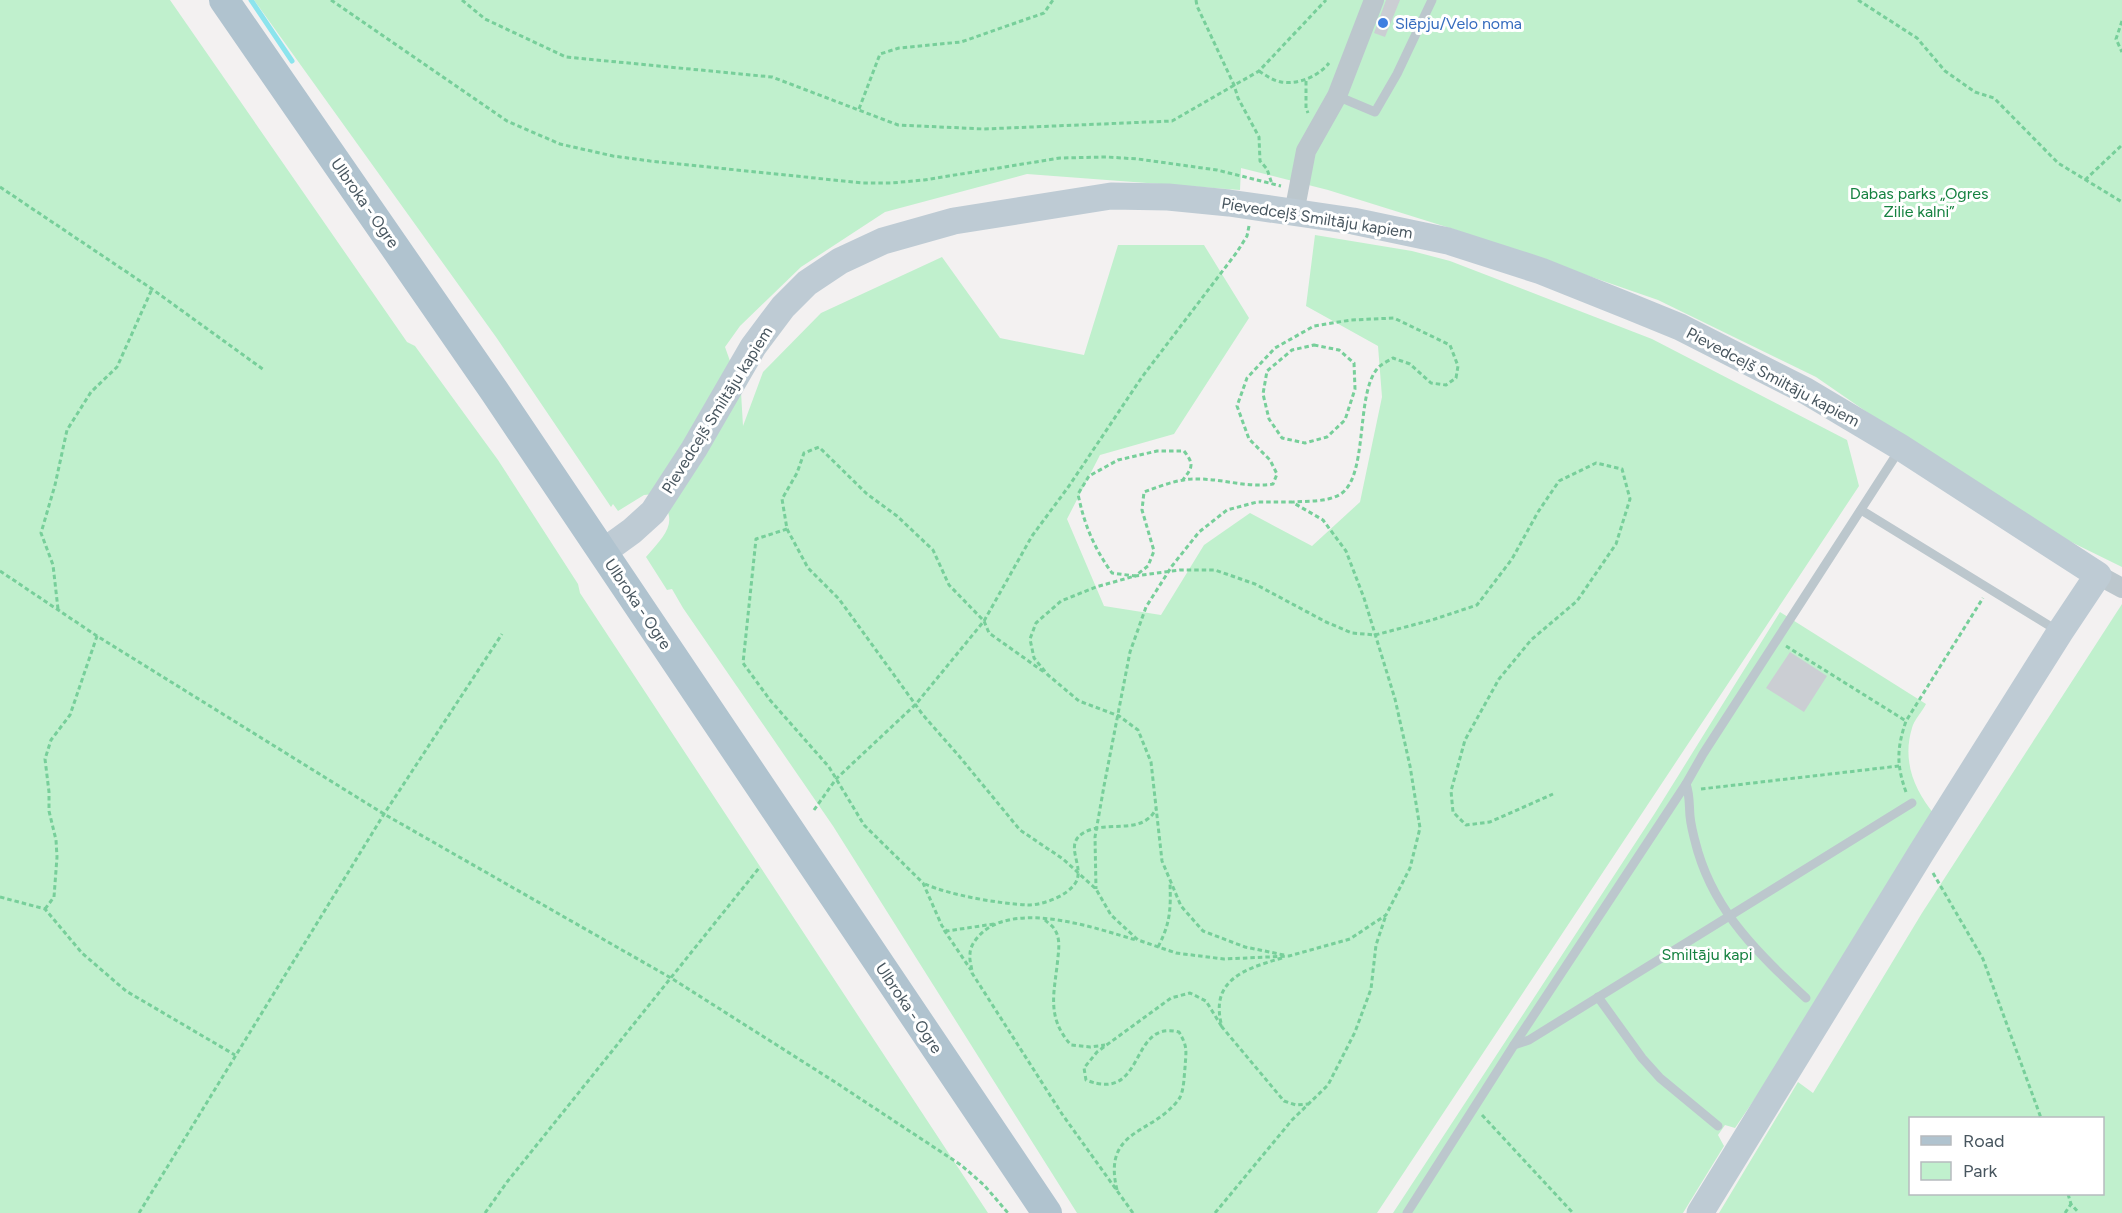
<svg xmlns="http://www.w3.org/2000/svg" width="2122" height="1213" font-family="Figtree,sans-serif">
  <rect width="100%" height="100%" fill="#f3f1f1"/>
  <g fill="#c0f0cd" fill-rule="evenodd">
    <polygon points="0,0 170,0 407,342 415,346 498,460 578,584 580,593 988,1213 0,1213"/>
    <path d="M254,0h1868v567l-106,-52 -200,-138 -158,-77 -205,-71 -125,-39 -87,-22 -1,22 -213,-16 -142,38 -84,55 -61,59 -15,21 16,45 2,34 20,-54 58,-59 121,-56 58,81 84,17 34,-110h86l45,73 -75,116 -74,21 -33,64 37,87 57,9 43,-70 46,-32 62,33 48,-44 22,-105 -4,-51 -72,-40 9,-71 97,16 38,10 202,78 195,101 12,46 -482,727h-300l-244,-387 -150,-218 -11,-19 -5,1 -21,-33c20,-23 36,-37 9,-63l-11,1 -26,16 -5,-7 -2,3 -115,-170z"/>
    <path d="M2122,604v609h-403l79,-131 15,11 109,-180zM1910,1118h192v76h-192z"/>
    <path d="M1780,612l146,92c-4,8 -12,16 -14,24 -10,33 2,62 23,87l-124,201 -76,112 -10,-3 -7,10 6,11 -41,67h-290l262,-400z"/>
  </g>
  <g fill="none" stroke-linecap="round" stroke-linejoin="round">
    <polyline stroke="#8ce4ed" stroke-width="5" points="251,0 292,61"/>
  </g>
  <g fill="#cbced3">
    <polygon points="1386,0 1400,0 1385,37 1374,33"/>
    <polygon points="1790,652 1827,676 1804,712 1766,688"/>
  </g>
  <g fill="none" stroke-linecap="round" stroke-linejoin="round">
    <g stroke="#77cf9a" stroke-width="3" stroke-dasharray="4.5 3" stroke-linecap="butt">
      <polyline points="331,0 507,121 560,144 613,156 650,161 863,183 891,183 924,180 1060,158 1107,157 1138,159 1217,170 1281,186"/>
      <polyline points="462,0 485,19 566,57 772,77 898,125 984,129 1172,121 1259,71 1326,0"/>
      <polyline points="1196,0 1197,6 1234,85 1238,98 1259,137 1260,161 1267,169 1272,184"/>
      <polyline points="1858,0 1917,38 1945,71 1975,92 1994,98 2058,163 2122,202"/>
      <polyline points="2122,21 2116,39 2122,52"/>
      <path d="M1259,71c6,4 15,10 22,11 17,3 38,-6 48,-19"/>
      <polyline points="1306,81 1306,108 1308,113"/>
      <polyline points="859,109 880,54 899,48 961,42 1044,13 1053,0"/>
      <polyline points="2085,180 2122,145"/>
      <polyline points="0,187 152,289 264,370"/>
      <polygon points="1314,345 1339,350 1354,363 1355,389 1345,420 1327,437 1305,443 1282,438 1269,419 1263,394 1267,371 1292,350"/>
      <path d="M1182,481c10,-13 13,-16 2,-30h-27l-39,9 -29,16 -11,18c6,30 16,54 34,79l23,3 13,-10 6,-15 -12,-41 2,-18c17,-6 36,-14 54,-13 26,0 49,9 75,5l4,-10 -7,-14 -21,-21 -12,-33 10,-28 28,-30 39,-22 37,-6 43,-2 56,27 8,21 -2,12 -10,7 -15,-2 -21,-19 -17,-6c-5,3 -12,6 -16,11 -22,27 -8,110 -38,126 -13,7 -31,6 -46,7"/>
      <polyline points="787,529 808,568 839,599 923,715 959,756 1020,830 1063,859 1096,889 1111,915 1138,940 1176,953 1224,959 1289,956 1350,939 1386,915 1410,868 1420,828 1410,766 1395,699 1364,598 1346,551 1323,520 1292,502 1257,502 1227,510 1199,532 1172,566 1146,607 1130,652 1104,786 1095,837 1096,889"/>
      <polyline points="0,571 97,636 384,814 671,978 835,1082 961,1165 984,1185 1008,1213"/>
      <polyline points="58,609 53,565 41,533 55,485 67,430 91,392 117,367 152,289"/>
      <polyline points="1786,646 1906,721"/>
      <polyline points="1701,789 1899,766"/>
      <path d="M1906,792c-10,-28 -9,-44 0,-71l77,-123"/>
      <polyline points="814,810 836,779 916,704 984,621 1032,536 1069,486 1142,377 1237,252 1247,236 1249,226"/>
      <polyline points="1933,873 1983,959 2041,1118"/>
      <path d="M925,884c24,11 76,20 103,21 15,0 40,-9 48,-23 9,-17 -14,-38 9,-50 22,-12 57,4 71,-23"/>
      <polyline points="0,897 45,909 82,953 126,991 235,1055"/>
      <polyline points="45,909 54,897 57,857 56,840 49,811 49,792 45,759 51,740 70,715 97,636"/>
      <path d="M1045,920c3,3 8,6 10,10 5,8 4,18 3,27 -3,34 -13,59 13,88l19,2 15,-2"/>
      <polyline points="994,924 947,931 942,926 923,883 864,825 829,767 770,700 743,663 756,539 787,529 782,499 797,473 804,453 819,447 867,494 897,516 933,550 949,585 984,621 989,633 1044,672"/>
      <polyline points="944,930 971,970"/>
      <path d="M1158,947c12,-23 13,-37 12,-64"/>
      <polyline points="1284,955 1245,947 1203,931 1181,906 1162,861 1151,762 1138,730 1119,716 1079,701 1048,675 1034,658 1030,639 1036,623 1061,601 1096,587 1135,576 1180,570 1215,570 1255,584 1326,622 1352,633 1375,635 1432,620 1477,605 1512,559 1538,512 1559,481 1596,463 1622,469 1630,499 1616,544 1577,601 1531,640 1499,679 1465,740 1451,791 1453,812 1466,825 1490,822 1553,794"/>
      <path d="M1282,958c-38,11 -73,22 -60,69l62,74 12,4 12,-1"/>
      <polyline points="1482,1115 1573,1213"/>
      <path d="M1117,1190c-15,-62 36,-55 62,-91 5,-7 5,-23 6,-31 1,-17 3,-21 -6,-36 -51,-13 -32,72 -93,48l-2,-12 13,-16 74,-54 19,-5 16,8 16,26"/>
      <polyline points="2068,1194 2071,1204 2079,1213"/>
      <polyline points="139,1213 384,814 502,634"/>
      <polyline points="485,1213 507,1182 759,868"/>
      <path d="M1133,1213l-71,-99 -90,-141c0,-6 -3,-13 -2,-19 0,-9 8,-18 14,-23 37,-29 111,-3 152,9"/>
      <polyline points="1215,1213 1292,1120 1328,1085 1355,1032 1371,989 1376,945 1386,915"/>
      <polyline points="2065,1213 2071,1204"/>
    </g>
    <g stroke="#bcc7cd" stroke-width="9">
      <polyline points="1337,96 1375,112 1397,74 1432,0"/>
      <polyline points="1861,510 2058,631"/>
      <polyline points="1598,997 1642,1058 1660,1078 1718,1126"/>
      <path d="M1806,998c-46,-43 -89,-83 -108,-146 -3,-11 -7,-24 -8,-36 -1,-11 0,-21 -4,-32l17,-30 197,-305"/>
      <polyline points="1514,1045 1529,1040 1912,803"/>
      <polyline points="1407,1213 1514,1045 1686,784"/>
    </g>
    <g stroke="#bcc7cd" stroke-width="20">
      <polyline points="1294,213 1306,151 1337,96 1374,0"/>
      <polyline points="2098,575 2122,588"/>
    </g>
    <polyline stroke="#becbd4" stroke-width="27" points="603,552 632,531 653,512 694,449 753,347 783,307 807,283 840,261 883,241 954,221 1111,196 1168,197 1229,203 1353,221 1448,241 1541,271 1631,307 1680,327 1806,391 1900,447 2098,575 2060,632 1921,853 1700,1213"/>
    <polyline stroke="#b0c3cf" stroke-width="30" points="224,0 495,392 1047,1213"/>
  </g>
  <circle fill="#3f7fe0" stroke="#fff" stroke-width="2" cx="1383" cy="23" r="6"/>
  <g text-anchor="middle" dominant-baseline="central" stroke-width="6" stroke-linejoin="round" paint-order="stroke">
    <g font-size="16" fill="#366cbe" stroke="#fff" text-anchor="start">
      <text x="1395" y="23">Slēpju/Velo noma</text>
    </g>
    <g font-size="16" fill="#168241" stroke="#fff">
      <text x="1919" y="193">Dabas parks „Ogres<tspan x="1919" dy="18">Zilie kalni”</tspan></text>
      <text x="1707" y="954">Smiltāju kapi</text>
    </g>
    <g font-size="16" fill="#48565f" stroke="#fff">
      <text transform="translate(365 203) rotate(55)">Ulbroka - Ogre</text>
      <text transform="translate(1317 218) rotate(9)">Pievedceļš Smiltāju kapiem</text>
      <text transform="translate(1773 377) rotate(28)">Pievedceļš Smiltāju kapiem</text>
      <text transform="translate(717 410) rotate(-58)">Pievedceļš Smiltāju kapiem</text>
      <text transform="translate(638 604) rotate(56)">Ulbroka - Ogre</text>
      <text transform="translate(909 1008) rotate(56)">Ulbroka - Ogre</text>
    </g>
  </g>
  <rect x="1909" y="1117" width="195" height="78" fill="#ffffff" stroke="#b6bbbf" stroke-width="1.5"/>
  <rect x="1921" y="1136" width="30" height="9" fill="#b0c3cf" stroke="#b6bbbf" stroke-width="1.5"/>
  <text x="1963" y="1147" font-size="18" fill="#48565f">Road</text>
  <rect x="1921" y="1162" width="30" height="18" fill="#c0f0cd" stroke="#b6bbbf" stroke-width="1.5"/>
  <text x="1963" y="1177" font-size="18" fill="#48565f">Park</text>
</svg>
